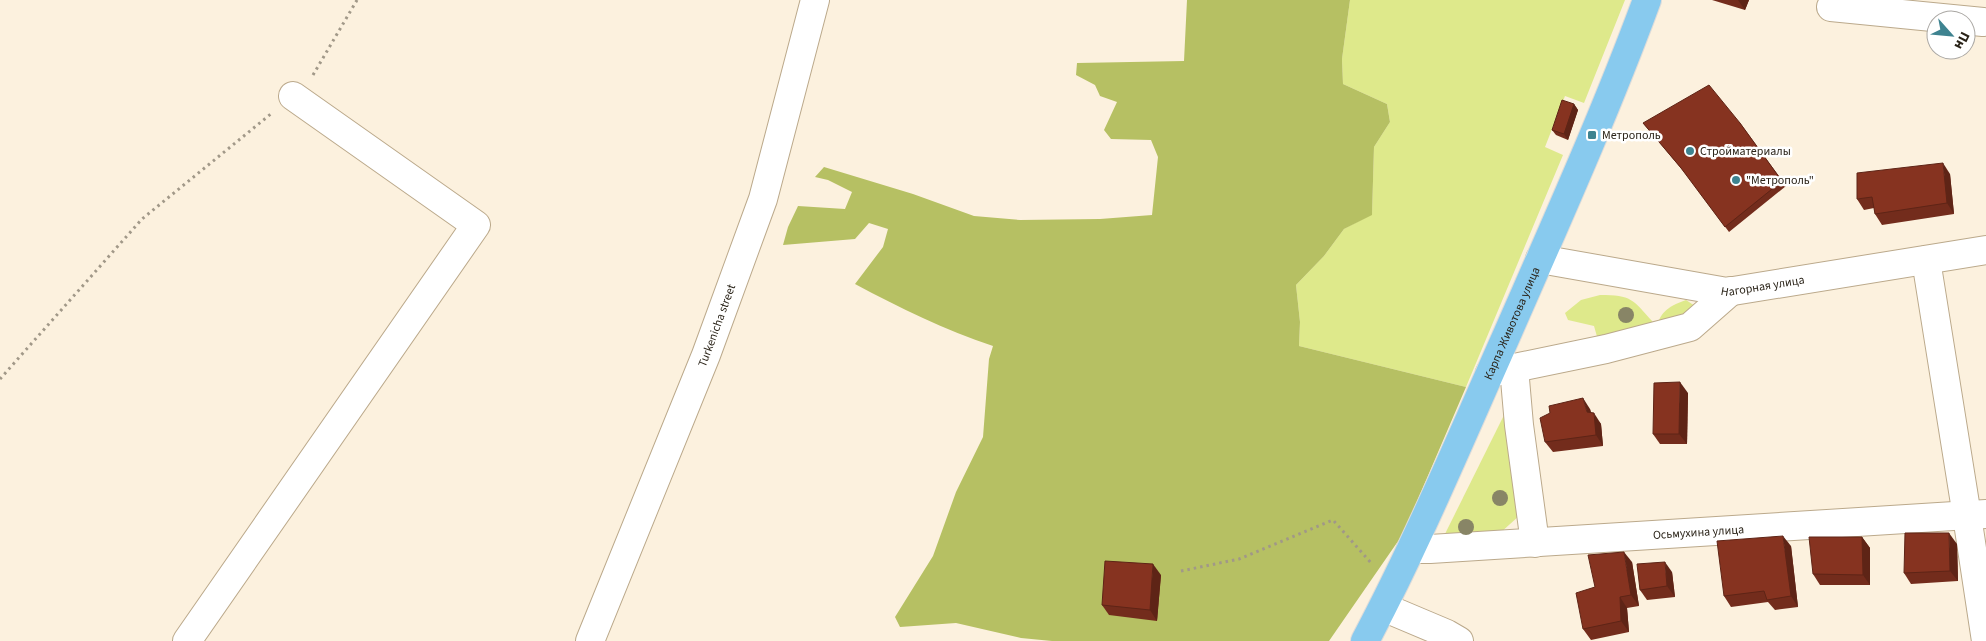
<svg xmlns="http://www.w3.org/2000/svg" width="1986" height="641" font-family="'Source Sans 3',sans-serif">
  <rect width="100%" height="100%" fill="#fcf1de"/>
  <g fill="#dee98b">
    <polygon points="1350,0 1625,0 1584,103 1565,96 1545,147 1563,155 1466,387 1299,346 1300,322 1296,285 1324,256 1344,229 1372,214 1374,147 1390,122 1387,104 1343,84 1342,59"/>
    <path d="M1600,295c32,0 32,4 53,27l-7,7 -48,11 -4,-14 -26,-6 -3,-7 16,-13z"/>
    <path d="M1686,300l15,10 -44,18c2,-17 15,-23 29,-28z"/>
    <polygon points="1508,407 1520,515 1499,534 1443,538"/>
  </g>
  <path fill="#b6c063" d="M1187,0h163l-8,59 1,25 44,20 3,18 -16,25 -2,68 -28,14 -20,27 -28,29 4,37 -1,24 167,41 -63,147 -74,107h-277l-31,-3 -65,-15 -56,4 -5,-10 38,-61 23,-64 27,-55 6,-78 4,-13c-48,-16 -93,-38 -138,-62l28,-37 5,-18 -19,-6 -14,16 -72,6 5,-18 10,-21 47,3 7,-17 -24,-12 -13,-3 9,-10 89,27 61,22 46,4 80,-1 52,-4 6,-58 -7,-17 -40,-1 -7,-9 13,-28 -17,-6 -5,-11 -19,-10 1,-12 107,-2z"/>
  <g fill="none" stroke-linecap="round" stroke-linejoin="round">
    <g stroke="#bba98b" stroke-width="30">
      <g id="minor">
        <polyline points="1831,7 1983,22"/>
        <path id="s1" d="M1540,259l187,33 259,-42"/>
        <polyline points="1926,260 1967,516 1986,641"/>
        <polyline points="1514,368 1519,425 1535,543"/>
        <polyline points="1490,373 1606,349 1690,327 1731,291"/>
        <path id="s2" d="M1411,549h19l556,-35"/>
        <polyline points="1383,607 1447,634 1459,641"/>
        <polyline points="187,641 476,225 293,96"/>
        <path id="s3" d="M590,641l116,-286 57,-156 52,-199"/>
      </g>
    </g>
    <g stroke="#dddcda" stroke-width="30">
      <g id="major">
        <path id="s4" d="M1365,641c52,-98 95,-201 140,-302 49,-112 100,-225 142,-339"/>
      </g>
    </g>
    <g stroke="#a19888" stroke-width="3" stroke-dasharray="2.5 4" stroke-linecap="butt">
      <polyline points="313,75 357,0"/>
      <polyline points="0,379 142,219 272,113"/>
      <polyline points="1181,571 1239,559 1333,520 1372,564"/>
    </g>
    <use href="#minor" stroke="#fff" stroke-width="28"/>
    <use href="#major" stroke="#88caee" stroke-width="28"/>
  </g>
  <g fill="#888566">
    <circle cx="1626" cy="315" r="8"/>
    <circle cx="1500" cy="498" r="8"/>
    <circle cx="1466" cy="527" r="8"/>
  </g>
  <g fill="#732c1c">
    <polygon points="1712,0 1749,0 1745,10"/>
    <polygon points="1574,104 1578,110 1568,140 1556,135 1552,130"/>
    <polygon points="1643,123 1740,123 1786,186 1729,232 1685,173"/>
    <polygon points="1950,174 1954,214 1882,225 1875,214 1874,208 1864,210 1857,199"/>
    <polygon points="1688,393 1687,444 1660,444 1653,434"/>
    <polygon points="1590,409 1591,413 1601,424 1603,446 1553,452 1545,442"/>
    <polygon points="1862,537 1870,548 1870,585 1820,585 1813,574"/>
    <polygon points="1957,544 1958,581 1911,584 1904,573"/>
    <polygon points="1791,546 1798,607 1775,610 1768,602 1731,607 1724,596"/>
    <polygon points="1632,562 1639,606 1627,608 1629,632 1591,640 1583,629"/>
    <polygon points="1672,572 1675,597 1647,600 1640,590"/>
    <polygon points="1161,575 1157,621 1109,615 1102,605"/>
  </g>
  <g fill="#5e2416">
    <polygon points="1738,0 1749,0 1745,10"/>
    <polygon points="1574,104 1578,110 1568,140 1564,134"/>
    <polygon points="1943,163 1950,174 1954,214 1947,203"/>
    <polygon points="1680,382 1688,393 1687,444 1679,434"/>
    <polygon points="1583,398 1590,409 1594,423 1587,412"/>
    <polygon points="1594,413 1601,424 1603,446 1596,435"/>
    <polygon points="1949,533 1957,544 1958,581 1950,571"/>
    <polygon points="1783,536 1791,546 1798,607 1791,596"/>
    <polygon points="1862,537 1870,548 1870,585 1863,575"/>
    <polygon points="1624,552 1632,562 1639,606 1631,595"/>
    <polygon points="1665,562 1672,572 1675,597 1667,586"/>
    <polygon points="1153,564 1161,575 1157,621 1150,610"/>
    <polygon points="1620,597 1627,608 1629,632 1621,621"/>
  </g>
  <g fill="#863320" stroke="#5e2416">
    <polygon points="1709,85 1740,123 1782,181 1725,227 1681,168 1643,123"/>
    <polygon points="1562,100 1574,104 1564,134 1552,130"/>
    <polygon points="1943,163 1947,203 1875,214 1872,197 1857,199 1857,173"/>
    <polygon points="1680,382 1679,434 1653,434 1654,383"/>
    <polygon points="1583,398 1587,412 1594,413 1596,435 1545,442 1540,418 1550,413 1549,406"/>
    <polygon points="1905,533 1949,533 1950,571 1904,573"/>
    <polygon points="1783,536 1791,596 1767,600 1764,591 1724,596 1717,541"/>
    <polygon points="1809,537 1862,537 1863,575 1813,574"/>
    <polygon points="1624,552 1631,595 1620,597 1621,621 1583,629 1576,593 1595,587 1588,555"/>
    <polygon points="1105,561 1153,564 1150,610 1102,605"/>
    <polygon points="1665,562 1667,586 1640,590 1637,564"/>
  </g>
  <g fill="#3e8390" stroke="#fff" stroke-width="2">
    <rect x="1587" y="130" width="10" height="10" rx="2.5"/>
    <circle cx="1690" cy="151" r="5"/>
    <circle cx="1736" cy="180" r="5"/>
  </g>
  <g text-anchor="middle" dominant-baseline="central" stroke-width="5" stroke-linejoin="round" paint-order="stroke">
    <g font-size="12" fill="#2a2318" stroke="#fff" text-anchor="start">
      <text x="1602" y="135">Метрополь</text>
      <text x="1700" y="151">Стройматериалы</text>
      <text x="1746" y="180">"Метрополь"</text>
    </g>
    <g font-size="12" fill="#2a2318" stroke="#fff">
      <text stroke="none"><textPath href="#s1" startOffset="226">Нагорная улица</textPath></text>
      <text stroke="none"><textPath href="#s4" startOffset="350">Карпа Животова улица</textPath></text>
      <text stroke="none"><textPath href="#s3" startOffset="340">Turkenicha street</textPath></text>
      <text stroke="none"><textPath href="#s2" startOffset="288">Осьмухина улица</textPath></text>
    </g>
  </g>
  <g transform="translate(1951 35) rotate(117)"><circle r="24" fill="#ffffff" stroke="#aaa7a3"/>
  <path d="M0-4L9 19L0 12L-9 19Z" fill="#3e8390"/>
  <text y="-8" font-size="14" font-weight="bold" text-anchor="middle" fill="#2a2318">Пн</text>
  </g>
</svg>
